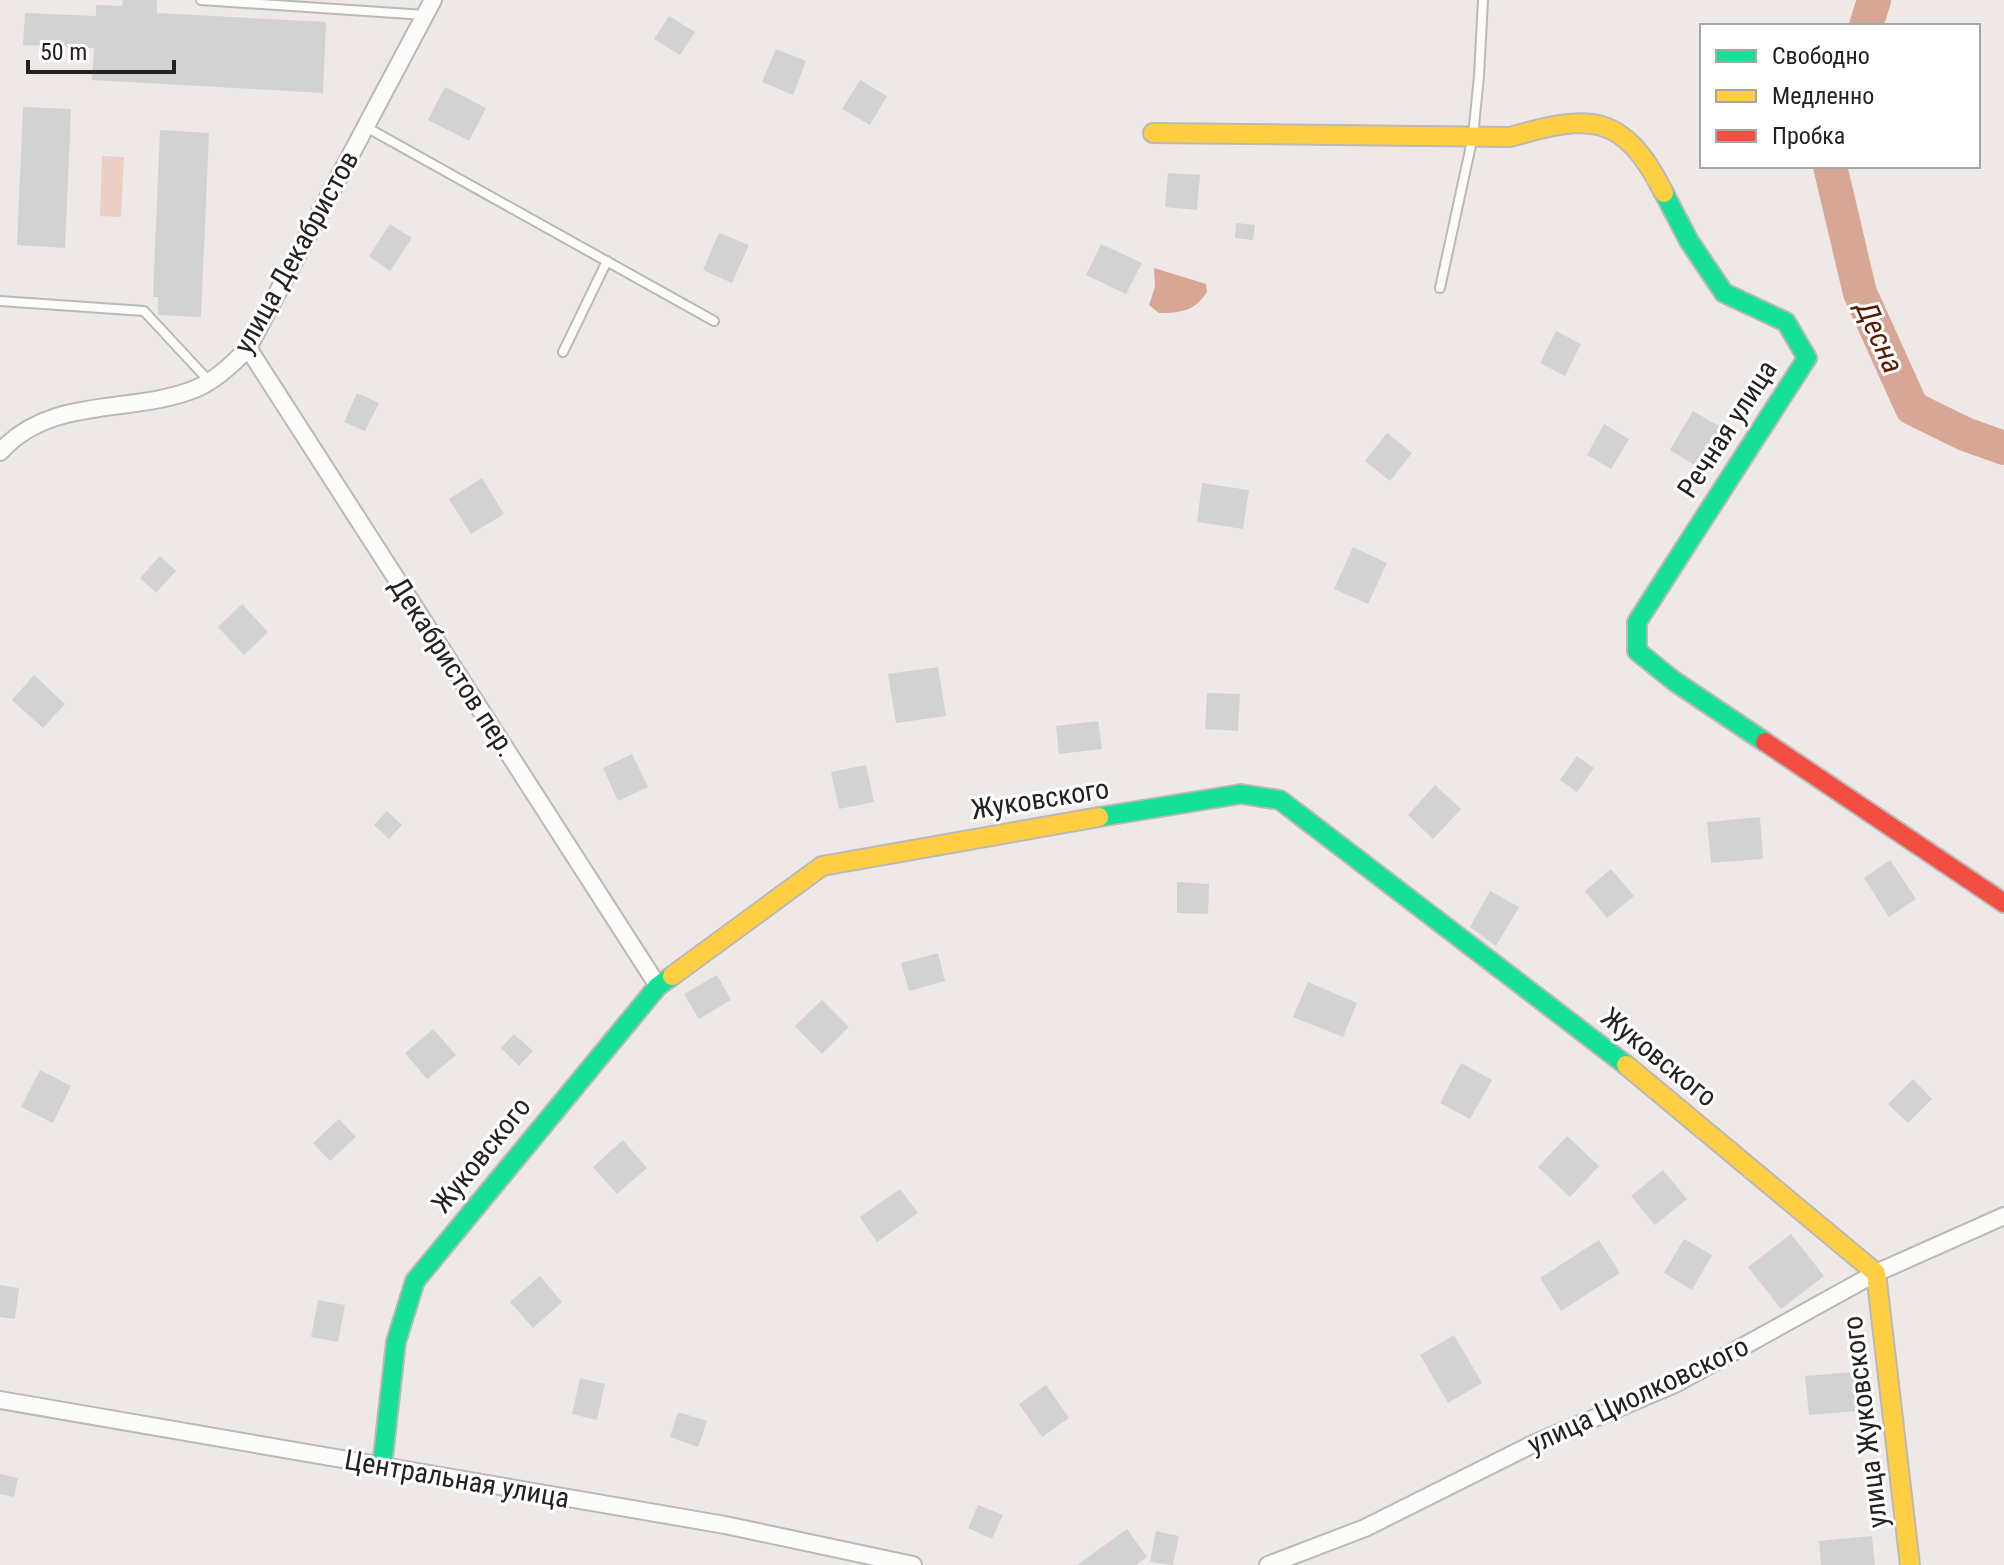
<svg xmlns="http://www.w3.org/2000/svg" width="2004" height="1565" font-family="'Roboto Condensed',sans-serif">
  <rect width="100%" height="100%" fill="#eee8e7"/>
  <polygon fill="#ebcec4" points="102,156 124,157 121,217 100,216"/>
  <path fill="#d7a695" d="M1154,268l52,16 1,8c-12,19 -26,21 -48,21l-10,-8 6,-18z"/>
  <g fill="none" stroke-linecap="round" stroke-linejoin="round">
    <g stroke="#d7a695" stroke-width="34">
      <polyline points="1866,26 1874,0"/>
      <polyline points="1830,166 1860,293 1912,408 1965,434 2004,448"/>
    </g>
  </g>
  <g fill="#d3d2d2">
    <polygon points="123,0 157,0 157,13 326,22 323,93 92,80 94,48 23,45 25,13 96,16 96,5 122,6"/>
    <polygon points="669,16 695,32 680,55 654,39"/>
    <polygon points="776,49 806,61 793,95 762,82"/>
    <polygon points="860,80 887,96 870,125 842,109"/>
    <polygon points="445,87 486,108 469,141 428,120"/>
    <polygon points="23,107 71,109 65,248 17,245"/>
    <polygon points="160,130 209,133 201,317 158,315 158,297 153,297"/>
    <polygon points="1168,173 1200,175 1197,210 1165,207"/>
    <polygon points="1236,223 1255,225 1253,240 1235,238"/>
    <polygon points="390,224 412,238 390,271 369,256"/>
    <polygon points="719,233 749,245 732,283 703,270"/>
    <polygon points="1101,244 1142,263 1126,294 1086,275"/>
    <polygon points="1556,331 1581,344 1565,376 1540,363"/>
    <polygon points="357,393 379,403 365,431 344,422"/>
    <polygon points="1693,411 1731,433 1707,473 1670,450"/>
    <polygon points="1604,424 1629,439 1611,469 1587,455"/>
    <polygon points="1387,433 1412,453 1390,481 1365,461"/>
    <polygon points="482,478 504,514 471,534 449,499"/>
    <polygon points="1202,483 1249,490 1243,529 1197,522"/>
    <polygon points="1353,547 1387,563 1368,604 1334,589"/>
    <polygon points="160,556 176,571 156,593 140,578"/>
    <polygon points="242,604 268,632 244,655 218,627"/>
    <polygon points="938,667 946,716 896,723 888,674"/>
    <polygon points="34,675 65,704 43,728 12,700"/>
    <polygon points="1207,693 1240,694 1238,731 1205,729"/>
    <polygon points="1098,721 1102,749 1059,754 1056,726"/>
    <polygon points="632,754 648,787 618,801 603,768"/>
    <polygon points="1577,756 1594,768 1577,792 1560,780"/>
    <polygon points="866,765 874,802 839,809 831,772"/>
    <polygon points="1435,785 1461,809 1433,839 1408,815"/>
    <polygon points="387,811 402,825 389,839 374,825"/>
    <polygon points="1760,817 1763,859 1711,863 1707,822"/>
    <polygon points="1890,860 1916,899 1889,917 1864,878"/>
    <polygon points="1611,869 1634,896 1607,918 1585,891"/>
    <polygon points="1177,882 1209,884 1208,914 1177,913"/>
    <polygon points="1490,891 1519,907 1496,946 1470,927"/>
    <polygon points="938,953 945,981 909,991 901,963"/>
    <polygon points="717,975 731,1000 699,1019 684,994"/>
    <polygon points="1308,982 1357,1003 1343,1037 1293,1017"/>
    <polygon points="822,1000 849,1027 822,1054 795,1026"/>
    <polygon points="433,1029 456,1055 427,1079 405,1053"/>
    <polygon points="514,1034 533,1051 519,1066 501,1048"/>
    <polygon points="1461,1063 1492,1080 1470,1119 1440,1103"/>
    <polygon points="40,1070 71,1086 53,1123 21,1107"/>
    <polygon points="1913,1079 1932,1099 1908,1123 1888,1104"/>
    <polygon points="339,1119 356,1137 330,1161 313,1143"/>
    <polygon points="1567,1136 1599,1166 1570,1197 1538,1167"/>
    <polygon points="623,1140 647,1168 617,1194 593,1167"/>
    <polygon points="1663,1170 1687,1199 1655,1225 1631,1196"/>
    <polygon points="900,1189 918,1213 877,1242 860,1217"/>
    <polygon points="1791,1234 1824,1276 1781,1309 1748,1267"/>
    <polygon points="1684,1239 1712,1255 1692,1290 1664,1273"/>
    <polygon points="1599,1240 1620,1273 1561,1311 1540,1278"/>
    <polygon points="540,1276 562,1302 533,1328 510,1302"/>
    <polygon points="0,1285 19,1288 15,1319 0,1317"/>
    <polygon points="318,1300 345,1305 338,1342 311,1337"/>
    <polygon points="1454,1335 1482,1383 1448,1403 1420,1355"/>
    <polygon points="1854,1372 1858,1411 1809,1415 1805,1376"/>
    <polygon points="580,1378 605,1384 597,1420 572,1414"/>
    <polygon points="1046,1385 1069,1418 1042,1437 1019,1404"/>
    <polygon points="678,1412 707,1421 698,1447 670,1437"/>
    <polygon points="0,1474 18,1478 14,1497 0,1494"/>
    <polygon points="978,1505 1003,1515 992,1539 968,1528"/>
    <polygon points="1127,1529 1147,1557 1136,1565 1077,1565"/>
    <polygon points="1156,1531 1179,1536 1173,1565 1150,1562"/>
    <polygon points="1872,1536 1875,1565 1821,1565 1819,1541"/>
  </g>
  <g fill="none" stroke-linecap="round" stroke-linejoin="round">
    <g stroke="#bcb8b7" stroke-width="12">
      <g id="lane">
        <polyline points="201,0 425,15"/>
        <polyline points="366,127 714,321"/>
        <polyline points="1440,288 1473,136 1479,76 1483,0"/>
        <polyline points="0,301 144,311 209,381"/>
        <polyline points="563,352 607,261"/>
      </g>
    </g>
    <g stroke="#bcb8b7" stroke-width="20">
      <g id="street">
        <polyline points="248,348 658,986"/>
        <path d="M0,452c51,-57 130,-37 195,-63 20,-8 38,-25 53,-41l185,-348"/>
        <polyline points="0,1400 725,1525 913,1565"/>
        <polyline points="1268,1565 1365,1528 1533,1444 1675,1384 1876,1273 2004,1216"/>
      </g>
    </g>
    <g stroke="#bcb8b7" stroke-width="22">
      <g id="fast">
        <polyline points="1664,193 1689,241 1724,293 1786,322 1807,358 1637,622 1637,651 1674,681 1765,742"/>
        <polyline points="1099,817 1241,794 1280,800 1626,1065"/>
        <polyline points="382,1466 396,1342 415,1281 658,986 672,976"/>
      </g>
    </g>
    <g stroke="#bcb8b7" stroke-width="22">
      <g id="slow">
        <path d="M1153,133l357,4c80,-23 113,-25 154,56"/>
        <polyline points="672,976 822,866 1099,817"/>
        <polyline points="1626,1065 1876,1273 1910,1565"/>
      </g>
    </g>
    <g stroke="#bcb8b7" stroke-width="22">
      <polyline id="jam" points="1765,742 2004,903"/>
    </g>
    <use href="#lane" stroke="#fcfcfb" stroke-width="8"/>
    <use href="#street" stroke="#fcfcfb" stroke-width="16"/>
    <use href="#fast" stroke="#16e098" stroke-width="18"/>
    <use href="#slow" stroke="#ffcf43" stroke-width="18"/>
    <use href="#jam" stroke="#f24e42" stroke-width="18"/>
  </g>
  <g text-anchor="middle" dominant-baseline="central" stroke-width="6" stroke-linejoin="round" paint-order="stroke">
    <g font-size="28" fill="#24211f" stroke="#fff">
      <text transform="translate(296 252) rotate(-61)">улица Декабристов</text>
      <text transform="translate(1727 429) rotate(-57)">Речная улица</text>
      <text transform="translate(453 667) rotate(57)">Декабристов пер.</text>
      <text transform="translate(1040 799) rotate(-9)">Жуковского</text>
      <text transform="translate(1659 1057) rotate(39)">Жуковского</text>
      <text transform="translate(481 1155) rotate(-51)">Жуковского</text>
      <text transform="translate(1638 1395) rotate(-25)">улица Циолковского</text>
      <text transform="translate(1865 1422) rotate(-97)">улица Жуковского</text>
      <text transform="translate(457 1479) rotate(10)">Центральная улица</text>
    </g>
    <g font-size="30" font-style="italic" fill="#591c03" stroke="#fff">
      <text transform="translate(1880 337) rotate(66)">Десна</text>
    </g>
  </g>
  <rect x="1700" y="24" width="280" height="144" fill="#ffffff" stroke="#a7a6a5" stroke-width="2"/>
  <rect x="1716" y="50" width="40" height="12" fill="#16e098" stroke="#a7a6a5" stroke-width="2"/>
  <text x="1772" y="64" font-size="24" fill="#24211f">Свободно</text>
  <rect x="1716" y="90" width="40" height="12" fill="#ffcf43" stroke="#a7a6a5" stroke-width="2"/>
  <text x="1772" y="104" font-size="24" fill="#24211f">Медленно</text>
  <rect x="1716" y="130" width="40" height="12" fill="#f24e42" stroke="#a7a6a5" stroke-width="2"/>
  <text x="1772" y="144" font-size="24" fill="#24211f">Пробка</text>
  <path d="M28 60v12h146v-12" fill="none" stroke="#24211f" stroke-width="4"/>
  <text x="40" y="60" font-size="24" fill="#24211f" stroke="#ffffff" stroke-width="6" paint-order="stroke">50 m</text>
</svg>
